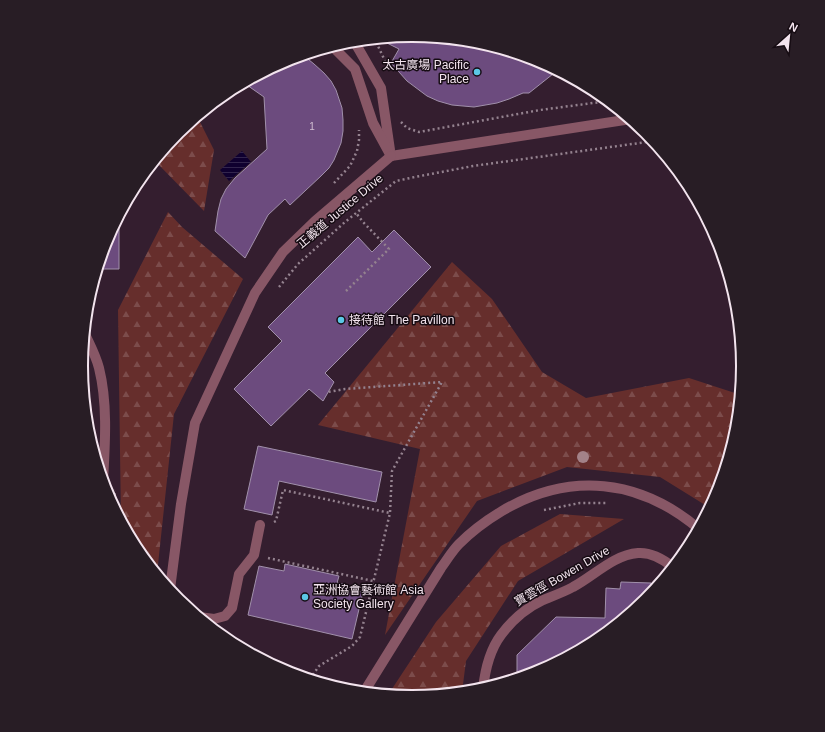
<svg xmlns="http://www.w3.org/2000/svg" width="825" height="732" font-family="Arial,'Noto Sans TC',sans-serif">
  <defs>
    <pattern id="forest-firs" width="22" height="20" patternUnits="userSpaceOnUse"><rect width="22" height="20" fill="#662e2c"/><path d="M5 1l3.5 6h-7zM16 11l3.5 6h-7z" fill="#7c4c4b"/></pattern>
    <pattern id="water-rules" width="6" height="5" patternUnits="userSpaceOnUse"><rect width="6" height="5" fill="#0f002f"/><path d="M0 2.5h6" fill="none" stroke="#32254d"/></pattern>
  </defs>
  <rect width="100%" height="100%" fill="#341e2f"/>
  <g fill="url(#forest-firs)">
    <polygon points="197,116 214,150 204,211 155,161 179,132"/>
    <polygon points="168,212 182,227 243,279 174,414 157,574 137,550 121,520 118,310"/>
    <polygon points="452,262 492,299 542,372 586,398 689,378 741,395 737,431 718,493 710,508 660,477 567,467 477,501 385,635 420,449 318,425"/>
    <polygon points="560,514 624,519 518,581 466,661 462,692 412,697 388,695 436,622 501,546"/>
  </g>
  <polygon fill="url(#water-rules)" points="242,151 251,162 229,181 220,170"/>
  <g fill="#6c4b7e" stroke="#a190ab">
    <polygon points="413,35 477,41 539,60 558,70 529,93 523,93 509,99 497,103 474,107 452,105 438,101 427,96 407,81 391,63 399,49 377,38"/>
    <polygon points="303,55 314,64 324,73 331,81 336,90 342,108 343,120 343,131 341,143 334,160 329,168 321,176 290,205 285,199 268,215 245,258 215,231 218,211 221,199 226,189 235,178 267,149 264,97 244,83 286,60"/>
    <polygon points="119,216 119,269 98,269 107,239"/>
    <polygon points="394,230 431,267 325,373 334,382 323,401 309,389 271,426 234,389 282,341 268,327 358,237 372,252"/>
    <polygon points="258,446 382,472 376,502 279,481 272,515 244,509"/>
    <polygon points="285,564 339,576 337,583 348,585 348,589 363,592 352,639 248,615 259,566 284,571"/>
    <polygon points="621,582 651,583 651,594 646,600 596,641 539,672 517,679 517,655 556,617 605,618 606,588 620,589"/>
  </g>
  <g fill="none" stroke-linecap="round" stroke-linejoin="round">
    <g stroke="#94828f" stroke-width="2.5" stroke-dasharray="2 3" stroke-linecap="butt">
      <polyline points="372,39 378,46 385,61"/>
      <polyline points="401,122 407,128 419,132 540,110 608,101"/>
      <polyline points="334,183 350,166 357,151 359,140 359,130"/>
      <polyline points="279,287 298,264 345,222 396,181 415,177 473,166 654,141"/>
      <polyline points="346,291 389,249 363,222 356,213"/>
      <polyline points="87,313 90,319"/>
      <polyline points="113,505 115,490"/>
      <polyline points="544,510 580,503 606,503"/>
      <polyline points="274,522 276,521 283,490 390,513"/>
      <polyline points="268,558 373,581"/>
      <polyline points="310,679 319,666 352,646 360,637 390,513 392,471 442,382 345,389 328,392"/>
    </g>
    <g stroke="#885766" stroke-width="10">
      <polyline points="354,41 381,88 390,150"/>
      <polyline points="332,46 355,69 373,123 391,156"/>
      <polyline points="391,156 631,119"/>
      <path d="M85,334c5,11 11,22 14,34 9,36 6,77 4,113"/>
      <polyline points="170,589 181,504 195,423 255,293 283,252 315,221 391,156"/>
      <polyline points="199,617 214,619 225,616 232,608 239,574 254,555 260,525"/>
      <path d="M483,689c2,-19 6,-38 18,-54 11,-15 25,-27 42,-35 10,-4 21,-8 30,-13 21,-11 40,-32 65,-34 13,-1 25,6 35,14"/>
      <path d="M364,692l77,-124c6,-8 11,-17 18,-24 13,-13 28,-24 43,-33 68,-40 138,-32 197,18"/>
    </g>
  </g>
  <circle fill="#a38288" cx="583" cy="457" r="6"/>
  <g fill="#5bc8e6" stroke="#160c13" stroke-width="1.5">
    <circle cx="477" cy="72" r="4"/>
    <circle cx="341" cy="320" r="4"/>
    <circle cx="305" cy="597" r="4"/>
  </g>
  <g text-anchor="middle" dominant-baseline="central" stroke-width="3" stroke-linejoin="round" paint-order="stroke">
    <g font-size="10" fill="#d1bed2">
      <text x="312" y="126">1</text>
    </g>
    <g font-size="12" fill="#f3e4ee" stroke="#160c13" text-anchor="start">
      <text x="469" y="65" text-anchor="end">太古廣場 Pacific<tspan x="469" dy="14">Place</tspan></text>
      <text x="349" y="320">接待館 The Pavillon</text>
      <text x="313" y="590">亞洲協會藝術館 Asia<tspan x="313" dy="14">Society Gallery</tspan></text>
    </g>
    <g font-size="12" fill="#f3e4ee" stroke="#160c13">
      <text transform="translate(340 211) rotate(-40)">正義道 Justice Drive</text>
      <text transform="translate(562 576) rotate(-30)">寶雲徑 Bowen Drive</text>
    </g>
  </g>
  <path d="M0 0H825V732H0ZM88 366a324 324 0 1 1 648 0a324 324 0 1 1-648 0Z" fill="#281d25" fill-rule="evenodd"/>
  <path fill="none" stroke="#f3e4ee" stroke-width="2" d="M88 366a324 324 0 1 1 648 0a324 324 0 1 1-648 0Z"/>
  <g transform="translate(789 36) rotate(27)" stroke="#160c13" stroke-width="3" paint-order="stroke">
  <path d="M0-3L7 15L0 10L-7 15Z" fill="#f3e4ee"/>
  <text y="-6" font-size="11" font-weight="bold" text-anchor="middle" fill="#f3e4ee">N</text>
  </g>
</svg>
